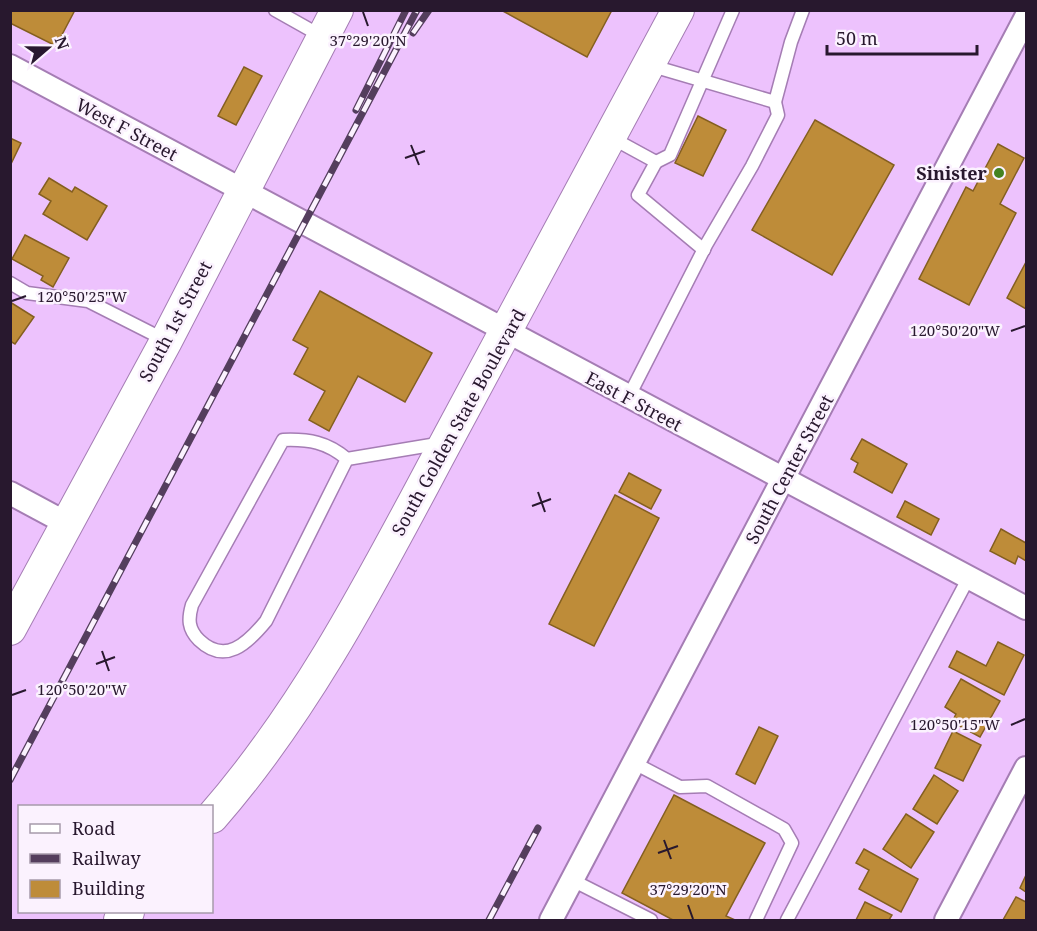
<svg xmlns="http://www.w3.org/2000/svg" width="1037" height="931" font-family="'Noto Serif',serif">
  <rect width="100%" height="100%" fill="#edc2fd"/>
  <g fill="#be8c39" stroke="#845f20" stroke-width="1.5">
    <polygon points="10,10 75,10 56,46 10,23"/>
    <polygon points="501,10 612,10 587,57"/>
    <polygon points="244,67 262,76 236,125 218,116"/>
    <polygon points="698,116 726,130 703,176 675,163"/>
    <polygon points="815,120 894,165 832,275 752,230"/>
    <polygon points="10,138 21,143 10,166"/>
    <polygon points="998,144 1024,158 1000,204 1016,213 969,305 919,279 966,187 973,191"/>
    <polygon points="49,178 72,192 75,187 107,206 87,240 43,214 51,201 39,194"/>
    <polygon points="25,235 69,258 53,287 41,280 43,276 12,259"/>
    <polygon points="1026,262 1026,309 1007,298"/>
    <polygon points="320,291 432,353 405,402 358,376 329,431 309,420 325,391 294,374 308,348 293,340"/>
    <polygon points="10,302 34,317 15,344 10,341"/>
    <polygon points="862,439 907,464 892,493 854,472 858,463 851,459"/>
    <polygon points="629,473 661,490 651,509 619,492"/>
    <polygon points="615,495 659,518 594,646 549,624"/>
    <polygon points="905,501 939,519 931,535 897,517"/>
    <polygon points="1001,529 1026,543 1026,561 1018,556 1015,564 990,551"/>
    <polygon points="998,642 1024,655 1004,695 949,667 957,651 986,666"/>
    <polygon points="961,679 1000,701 980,737 952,722 956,714 945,707"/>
    <polygon points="759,727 778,736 755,784 736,774"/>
    <polygon points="953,731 981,745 963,781 935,768"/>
    <polygon points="934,775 958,791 937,824 913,809"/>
    <polygon points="674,795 765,843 726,916 735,920 673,920 622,893"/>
    <polygon points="906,814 934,832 911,868 883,849"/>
    <polygon points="864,849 918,879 901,912 859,889 869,870 856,863"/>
    <polygon points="1026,875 1026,892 1020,888"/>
    <polygon points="1016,897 1026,902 1026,920 1003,920"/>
    <polygon points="865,902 892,915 889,920 856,920"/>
  </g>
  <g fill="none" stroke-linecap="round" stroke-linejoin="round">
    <g stroke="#a57db4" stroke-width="15">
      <g id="lane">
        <polyline points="275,10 323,37"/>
        <polyline points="649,65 775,102 791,42 803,10"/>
        <polyline points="612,138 656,162 638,195 704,250"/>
        <polyline points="656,162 670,155 733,10"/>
        <polyline points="10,283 27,293 88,301 165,340"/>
        <polyline points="628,398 706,245 752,166 778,115 775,102"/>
        <path d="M347,459c-20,-17 -38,-20 -64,-19l-91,165c-4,14 -4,24 7,35 26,25 48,4 67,-19l81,-162 96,-16"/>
        <polyline points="634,763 680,787 707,786 784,829 792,843 756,920"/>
        <polyline points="572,880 651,920"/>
        <polyline points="787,920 969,577"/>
      </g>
    </g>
    <g stroke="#a57db4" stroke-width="26">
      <g id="street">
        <polyline points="10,66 1026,608"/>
        <polyline points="10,493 66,523"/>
        <polyline points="551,920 1026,17"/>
        <polyline points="946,920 1026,768"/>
      </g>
    </g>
    <g stroke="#a57db4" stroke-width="34">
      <g id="secondary">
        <polyline points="10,629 166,341 337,10"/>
        <path d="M212,817c97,-111 164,-244 233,-373 78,-144 156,-288 233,-434"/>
        <polyline points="120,920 128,912"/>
      </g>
    </g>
    <use href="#lane" stroke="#fff" stroke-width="12"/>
    <use href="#street" stroke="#fff" stroke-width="22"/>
    <use href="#secondary" stroke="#fff" stroke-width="32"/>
    <g stroke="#543e5d" stroke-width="7">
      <g id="rail">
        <polyline points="413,33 429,10"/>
        <polyline points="356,110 406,10"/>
        <polyline points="10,780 417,10"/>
        <polyline points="489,920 538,828"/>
      </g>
    </g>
    <use href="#rail" stroke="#fbf2fe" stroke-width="4.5" stroke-dasharray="14" stroke-linecap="butt"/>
  </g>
  <path fill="none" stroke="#28182e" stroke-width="2" d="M363,12l5,14M411,145l8,20M405,158l20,-7M12,301l14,-5M1011,331l14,-5M538,492l7,20M532,506l19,-7M102,651l7,20M96,664l19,-7M12,695l14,-5M1011,725l14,-6M664,840l7,19M658,853l20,-7M688,905l5,14"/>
  <circle fill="#448220" stroke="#fbf2fe" stroke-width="2" cx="999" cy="173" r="6"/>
  <g text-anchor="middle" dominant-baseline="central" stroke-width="5" stroke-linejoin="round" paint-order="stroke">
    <g font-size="18" fill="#28182e" stroke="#fbf2fe">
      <text transform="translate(127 129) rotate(28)">West F Street</text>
      <text transform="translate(175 321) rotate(-62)">South 1st Street</text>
      <text transform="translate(634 401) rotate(28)">East F Street</text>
      <text transform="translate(458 422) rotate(-61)">South Golden State Boulevard</text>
      <text transform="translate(789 469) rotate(-62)">South Center Street</text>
    </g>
    <g font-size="18" font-weight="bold" fill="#28182e" stroke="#fbf2fe" text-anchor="end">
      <text x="987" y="173">Sinister</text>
    </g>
  </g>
  <g font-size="15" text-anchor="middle" fill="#28182e" stroke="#fbf2fe" stroke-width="5" stroke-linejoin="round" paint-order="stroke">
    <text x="368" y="46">37°29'20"N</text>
    <text x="82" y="302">120°50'25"W</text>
    <text x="955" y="336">120°50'20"W</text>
    <text x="82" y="695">120°50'20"W</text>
    <text x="955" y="730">120°50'15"W</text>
    <text x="688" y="895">37°29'20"N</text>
  </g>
  <rect width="1037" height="931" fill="none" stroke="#28182e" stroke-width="24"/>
  <rect x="18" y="805" width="195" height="108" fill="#fbf2fe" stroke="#a79bab" stroke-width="1.5"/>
  <rect x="30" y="824" width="30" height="9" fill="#ffffff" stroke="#a79bab" stroke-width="1.5"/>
  <text x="72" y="835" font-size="18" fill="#28182e">Road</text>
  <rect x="30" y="854" width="30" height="9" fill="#543e5d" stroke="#a79bab" stroke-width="1.5"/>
  <text x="72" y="865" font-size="18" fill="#28182e">Railway</text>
  <rect x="30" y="880" width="30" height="18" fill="#be8c39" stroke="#a79bab" stroke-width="1.5"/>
  <text x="72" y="895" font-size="18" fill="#28182e">Building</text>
  <g transform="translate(48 48) rotate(70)" stroke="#fbf2fe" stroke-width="4.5" paint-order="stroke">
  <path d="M0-4.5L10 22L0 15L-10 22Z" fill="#28182e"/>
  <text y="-9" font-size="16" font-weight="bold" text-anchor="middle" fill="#28182e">N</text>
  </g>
  <path d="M827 45v9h150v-9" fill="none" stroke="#28182e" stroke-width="3"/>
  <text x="836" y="45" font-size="18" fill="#28182e" stroke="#fbf2fe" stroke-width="4.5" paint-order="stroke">50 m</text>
</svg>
